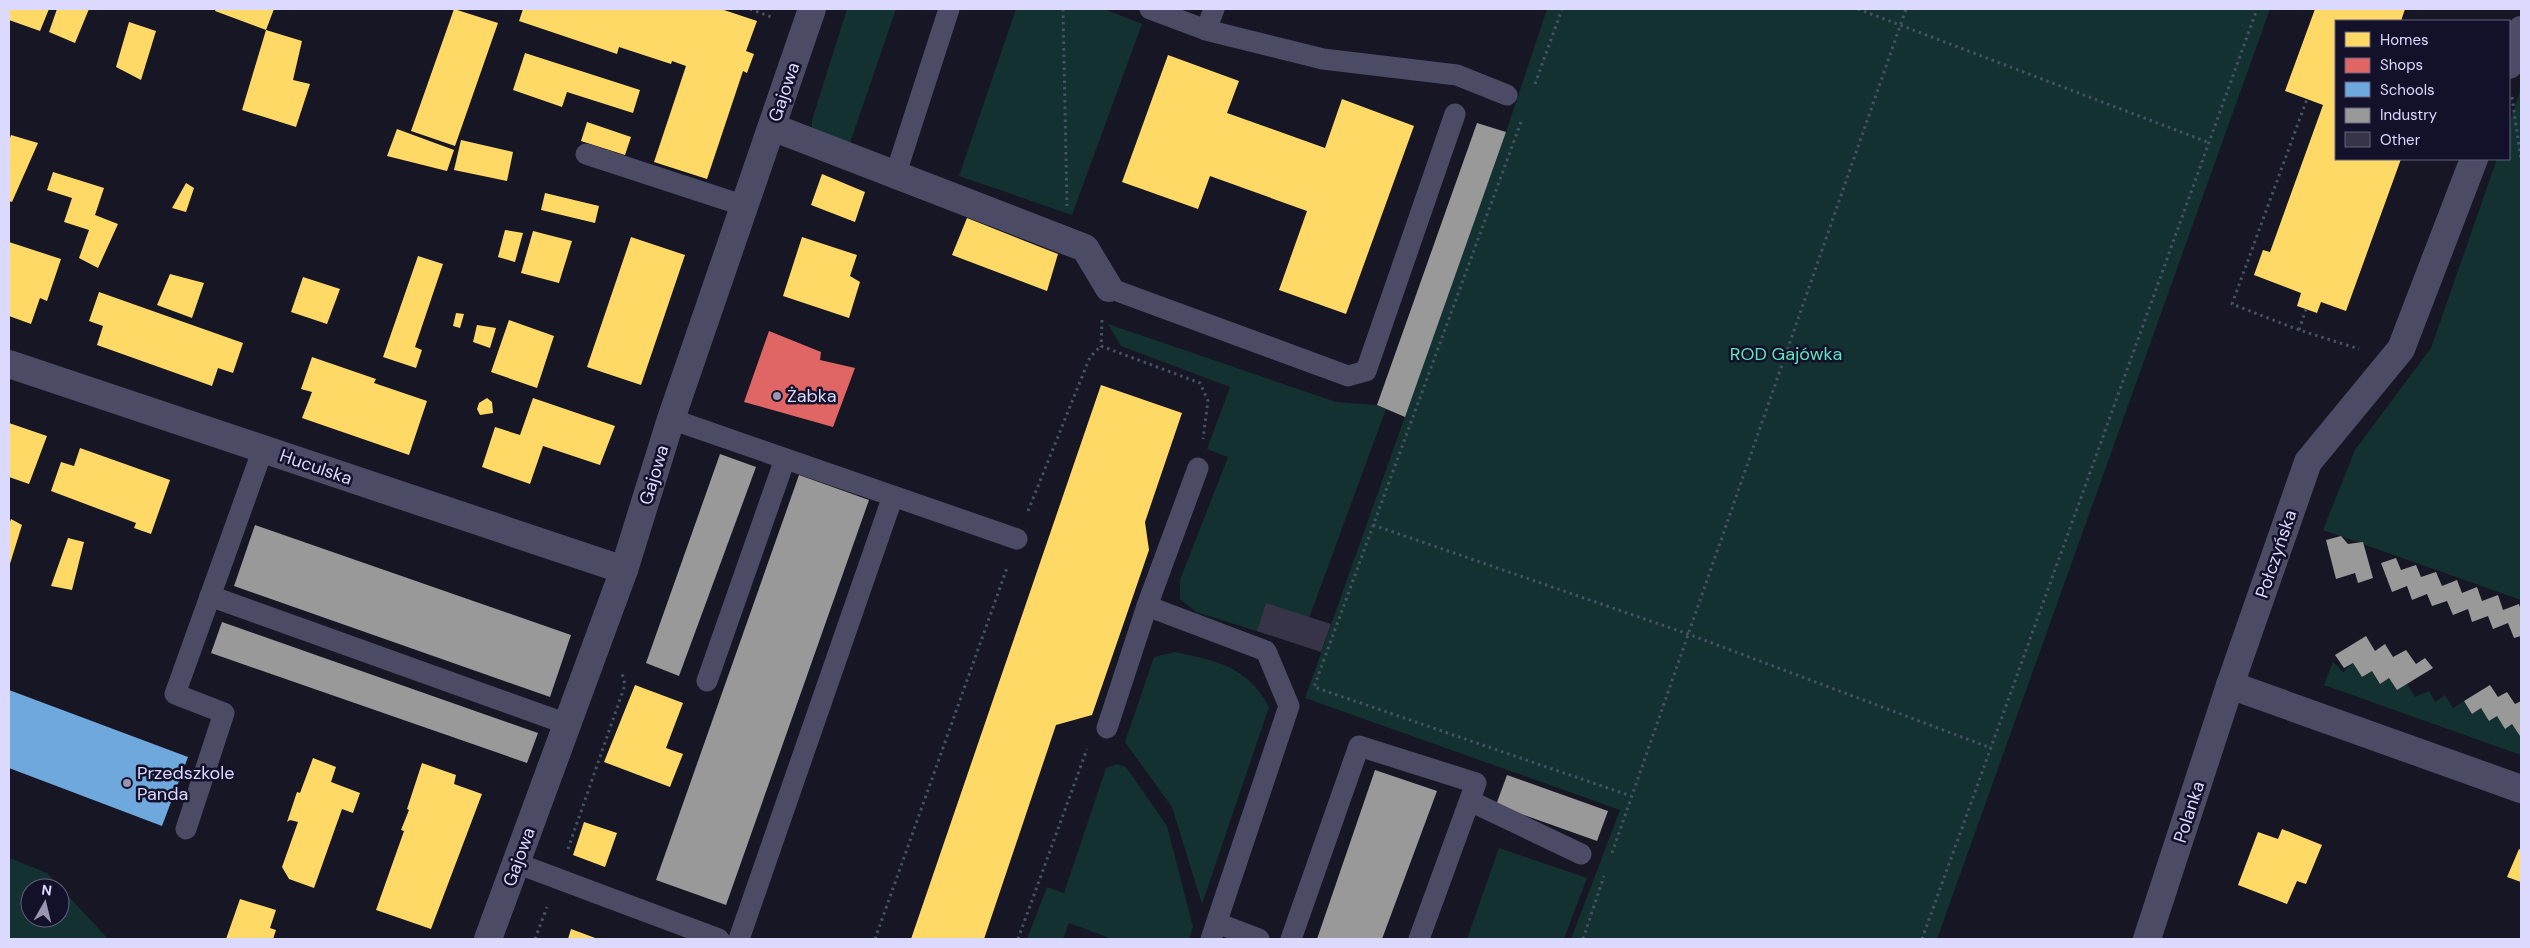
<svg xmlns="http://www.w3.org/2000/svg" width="2530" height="948" font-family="'DM Sans',sans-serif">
  <rect width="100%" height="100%" fill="#171624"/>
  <g fill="#133130" fill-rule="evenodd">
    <polygon points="847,9 896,9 850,143 812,128 812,120"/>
    <polygon points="1016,9 1104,9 1142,24 1072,215 959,176"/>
    <polygon points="1547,9 2270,9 1937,939 1571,939 1620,810 1305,698 1506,132"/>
    <polygon points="2521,88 2521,600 2323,530 2355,450 2431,348 2497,159 2509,159 2509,124"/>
    <polygon points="1108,324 1336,402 1377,405 1386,409 1308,621 1269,635 1196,612 1180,599 1180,580 1228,457 1207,449 1230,387 1121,346"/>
    <path d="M1175,652c42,9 72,14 94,55l-67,197 -30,-97 -47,-65 29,-85z"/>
    <polygon points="2333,662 2343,672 2353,663 2362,677 2372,671 2380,684 2389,678 2397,690 2407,684 2415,697 2429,691 2435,702 2445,695 2453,708 2464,701 2472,714 2481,708 2489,720 2497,716 2505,728 2512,724 2521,735 2521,755 2324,685"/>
    <polygon points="1117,764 1126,767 1167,826 1193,927 1189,939 1112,939 1069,923 1063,939 1027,939 1047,887 1064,893 1106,768"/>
    <polygon points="1499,848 1587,878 1564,939 1467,939"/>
    <path d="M9,858l38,15 61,66h-99zM30,888h30v30h-30z"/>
  </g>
  <g fill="#ffd966">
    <polygon points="9,9 49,9 40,31 9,20"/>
    <polygon points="57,9 89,9 75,43 49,32"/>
    <polygon points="216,9 274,9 266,30 302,41 293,80 310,84 296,127 242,110 266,30 215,11"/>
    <polygon points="454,9 498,23 455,146 411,131"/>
    <polygon points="523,9 721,9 757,21 746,51 754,54 747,73 743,71 707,179 654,162 686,66 672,61 671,64 619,47 617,54 519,21"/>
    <polygon points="2315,9 2405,9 2401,21 2336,21 2336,159 2401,159 2346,311 2321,302 2317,313 2297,306 2301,293 2254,275 2263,250 2270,252 2323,105 2285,91"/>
    <polygon points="129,22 156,31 141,80 116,67"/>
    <polygon points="525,53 640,90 633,113 567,92 562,107 513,90"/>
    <polygon points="1168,55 1239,81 1227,113 1325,148 1342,99 1414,126 1346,314 1279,290 1307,211 1210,176 1198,209 1122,182"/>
    <polygon points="587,122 631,137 625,155 581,141"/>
    <polygon points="397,129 454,150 447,171 387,156"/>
    <polygon points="11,135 38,143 12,202 9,201 9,141"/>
    <polygon points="461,140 513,152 507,181 454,170"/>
    <polygon points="53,172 104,188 95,215 118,224 98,268 79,258 89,230 64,222 72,198 47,190"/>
    <polygon points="822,174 865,192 855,222 811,205"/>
    <polygon points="186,183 194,188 186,212 172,208"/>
    <polygon points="545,193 599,206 595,223 541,210"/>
    <polygon points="967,218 1058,254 1047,291 952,255"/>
    <polygon points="505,230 523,233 515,262 498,257"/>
    <polygon points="533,231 572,241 559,283 521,273"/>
    <polygon points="631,237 685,255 641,385 587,367"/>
    <polygon points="802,237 857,255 850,276 860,282 849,318 783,296"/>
    <polygon points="9,242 61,259 47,301 40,298 31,324 9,316"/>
    <polygon points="418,256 443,264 415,347 422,350 416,368 383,357"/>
    <polygon points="170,274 204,283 192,318 157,305"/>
    <polygon points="303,277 340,289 327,324 291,312"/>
    <polygon points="99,292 243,343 233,373 218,368 212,386 97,345 103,326 89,321"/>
    <polygon points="456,313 464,314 460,328 453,326"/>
    <polygon points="509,320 554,336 537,388 491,372"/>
    <polygon points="477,325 496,328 490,348 473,342"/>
    <polygon points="312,357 376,379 374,383 427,401 409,455 302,418 312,392 301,389"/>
    <polygon points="1101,385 1182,413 1145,522 1149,550 1092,715 1056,725 984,939 911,939"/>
    <polygon points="487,398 492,402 493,413 480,415 477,409 479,403"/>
    <polygon points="533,398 615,426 600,465 543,446 530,484 482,467 495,427 520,435"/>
    <polygon points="9,423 47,436 29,484 9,477"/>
    <polygon points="80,448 170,480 151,534 134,528 136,523 51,491 61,462 74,466"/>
    <polygon points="11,519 22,525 9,567 9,524"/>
    <polygon points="68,538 84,542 72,590 51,586"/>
    <polygon points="635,685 683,703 666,748 683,754 670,787 604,762"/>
    <polygon points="313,758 336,767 331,782 360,793 353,813 342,809 314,888 289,879 282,867 298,822 290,820 287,822 297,792 300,793"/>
    <polygon points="422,763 456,775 454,784 482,794 431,929 376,910 404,831 401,830 409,810 407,809"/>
    <polygon points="584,822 617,833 605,867 573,855"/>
    <polygon points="2282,829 2322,845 2306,884 2297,881 2287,904 2238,885 2258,832 2278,839"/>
    <polygon points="2519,849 2521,850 2521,882 2507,877"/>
    <polygon points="240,899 276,910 270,928 276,930 273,939 226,939"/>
    <polygon points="571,929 598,939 568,939"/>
  </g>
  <polygon fill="#e06666" points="769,331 821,352 820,360 855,368 833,427 744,402"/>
  <polygon fill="#6fa8dc" points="9,690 188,757 162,826 9,768"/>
  <g fill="#999">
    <polygon points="1477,123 1506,132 1405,417 1377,405"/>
    <polygon points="720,454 756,467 679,676 646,663"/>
    <polygon points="799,475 869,500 726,905 656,880"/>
    <polygon points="255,525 571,635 550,697 234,586"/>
    <polygon points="2341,536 2348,544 2363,542 2373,578 2358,583 2355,573 2336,579 2326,540"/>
    <polygon points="2396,558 2401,570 2416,565 2421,577 2436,572 2442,586 2457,580 2462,593 2477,587 2482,601 2498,595 2503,610 2519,604 2521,611 2521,636 2514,638 2508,623 2493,629 2488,616 2472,622 2468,609 2453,615 2447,601 2432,606 2427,594 2412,600 2407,586 2392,592 2381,563"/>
    <polygon points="222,622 538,733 527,763 211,653"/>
    <polygon points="2366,636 2375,651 2385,644 2393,657 2406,650 2416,664 2425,658 2433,668 2397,690 2389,678 2380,684 2372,671 2362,677 2353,663 2344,668 2335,655"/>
    <polygon points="2490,685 2498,697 2507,692 2515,704 2521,701 2520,736 2512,724 2505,729 2497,716 2489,721 2481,708 2472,714 2464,701"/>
    <polygon points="1375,770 1437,791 1382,939 1317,939"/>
    <polygon points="1507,775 1608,811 1597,841 1496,805"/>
  </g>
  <polygon fill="#363446" points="1266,603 1331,624 1321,652 1257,631"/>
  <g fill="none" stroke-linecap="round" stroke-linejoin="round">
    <g stroke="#445261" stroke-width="3" stroke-dasharray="2.5 4" stroke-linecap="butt">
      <polyline points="750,9 774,18"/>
      <polyline points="1063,9 1067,206"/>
      <polyline points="1858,9 2210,143"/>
      <polyline points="1535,84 1562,9"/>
      <polyline points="2512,97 2521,160"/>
      <polyline points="1521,122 1314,687 1631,796"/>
      <polyline points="2306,309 2299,330 2359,349"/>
      <polyline points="1102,320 1101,346 1200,383 1208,401 1203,439"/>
      <polyline points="2299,330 2232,304 2307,99"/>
      <polyline points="1028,511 1090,357 1101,346"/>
      <polyline points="1373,525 1688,634 1991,748"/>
      <polyline points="568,849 625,685 622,673"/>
      <polyline points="1612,853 1906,9"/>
      <polyline points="535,939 547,907"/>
      <polyline points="875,939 1007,568"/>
      <polyline points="1018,939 1087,749"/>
      <polyline points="1583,939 1604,876"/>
      <polyline points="1922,939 2257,9"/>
    </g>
    <g stroke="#4b4b65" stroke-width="21">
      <polyline points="1150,9 1206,30 1214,9"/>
      <polyline points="1206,30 1323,59 1457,75 1507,95"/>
      <polyline points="586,154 745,206"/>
      <polyline points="896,173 949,9"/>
      <polyline points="1109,288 1348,376 1366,371 1455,114"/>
      <polyline points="671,419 1017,539"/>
      <polyline points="210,596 567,724"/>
      <polyline points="1147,606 1198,468"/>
      <polyline points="707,681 785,459"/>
      <polyline points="1107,728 1147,606 1266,651 1289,706 1211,939"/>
      <polyline points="1470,801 1581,854"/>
      <polyline points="186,829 224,713 175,694 263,449"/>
      <polyline points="516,863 719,939"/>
      <polyline points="1217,923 1259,939"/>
      <polyline points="739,939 893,496"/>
      <polyline points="1291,939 1359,746 1476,783 1419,939"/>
    </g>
    <g stroke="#4b4b65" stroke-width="28">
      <polyline points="2509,65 2521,30"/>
      <polyline points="772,127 1085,248 1109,288"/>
      <polyline points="9,364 624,570"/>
      <polyline points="2230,685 2521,789"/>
      <polyline points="488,939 624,570 671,419 812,9"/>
      <polyline points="2147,939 2230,685 2308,462 2401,349 2474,159"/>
    </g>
  </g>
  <g fill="#9795b2" stroke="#13102a" stroke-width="2">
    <circle cx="777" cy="396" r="5"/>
    <circle cx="127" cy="783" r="5"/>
  </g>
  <g text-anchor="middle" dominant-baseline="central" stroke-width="5" stroke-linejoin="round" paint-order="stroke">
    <g font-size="18" fill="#dcd9ff" stroke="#13102a">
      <text transform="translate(784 92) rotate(-71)">Gajowa</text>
      <text transform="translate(316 467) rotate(19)">Huculska</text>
      <text transform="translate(654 475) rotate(-73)">Gajowa</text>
      <text transform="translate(2276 554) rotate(-71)">Połczyńska</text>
      <text transform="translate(2189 812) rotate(-72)">Polanka</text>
      <text transform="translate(519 857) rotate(-70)">Gajowa</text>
    </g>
    <g font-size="18" fill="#60e4bd" stroke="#13102a">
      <text x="1786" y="354">ROD Gajówka</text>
    </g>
    <g font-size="18" fill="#dcd9ff" stroke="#13102a" text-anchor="start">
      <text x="787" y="396">Żabka</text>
      <text x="137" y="773">Przedszkole<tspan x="137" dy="21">Panda</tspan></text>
    </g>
  </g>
  <rect width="2530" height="948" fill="none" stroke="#dcd9ff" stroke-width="20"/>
  <rect x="2335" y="20" width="175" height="140" fill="#13102a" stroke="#63607f"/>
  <rect x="2345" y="32" width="25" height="15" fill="#ffd966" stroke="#63607f"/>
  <text x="2380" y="45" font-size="15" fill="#dcd9ff">Homes</text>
  <rect x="2345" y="58" width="25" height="15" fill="#e06666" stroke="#63607f"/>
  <text x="2380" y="70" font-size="15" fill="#dcd9ff">Shops</text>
  <rect x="2345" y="82" width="25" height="15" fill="#6fa8dc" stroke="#63607f"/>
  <text x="2380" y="95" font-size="15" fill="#dcd9ff">Schools</text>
  <rect x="2345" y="108" width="25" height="15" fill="#999999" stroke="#63607f"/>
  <text x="2380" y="120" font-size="15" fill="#dcd9ff">Industry</text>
  <rect x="2345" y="132" width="25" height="15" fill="#363446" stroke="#63607f"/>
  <text x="2380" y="145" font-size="15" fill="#dcd9ff">Other</text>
  <g transform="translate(45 903) rotate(8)"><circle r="24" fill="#13102a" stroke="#63607f"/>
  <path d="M0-4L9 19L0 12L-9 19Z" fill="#9795b2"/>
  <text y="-8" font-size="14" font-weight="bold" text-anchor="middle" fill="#dcd9ff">N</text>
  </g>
</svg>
